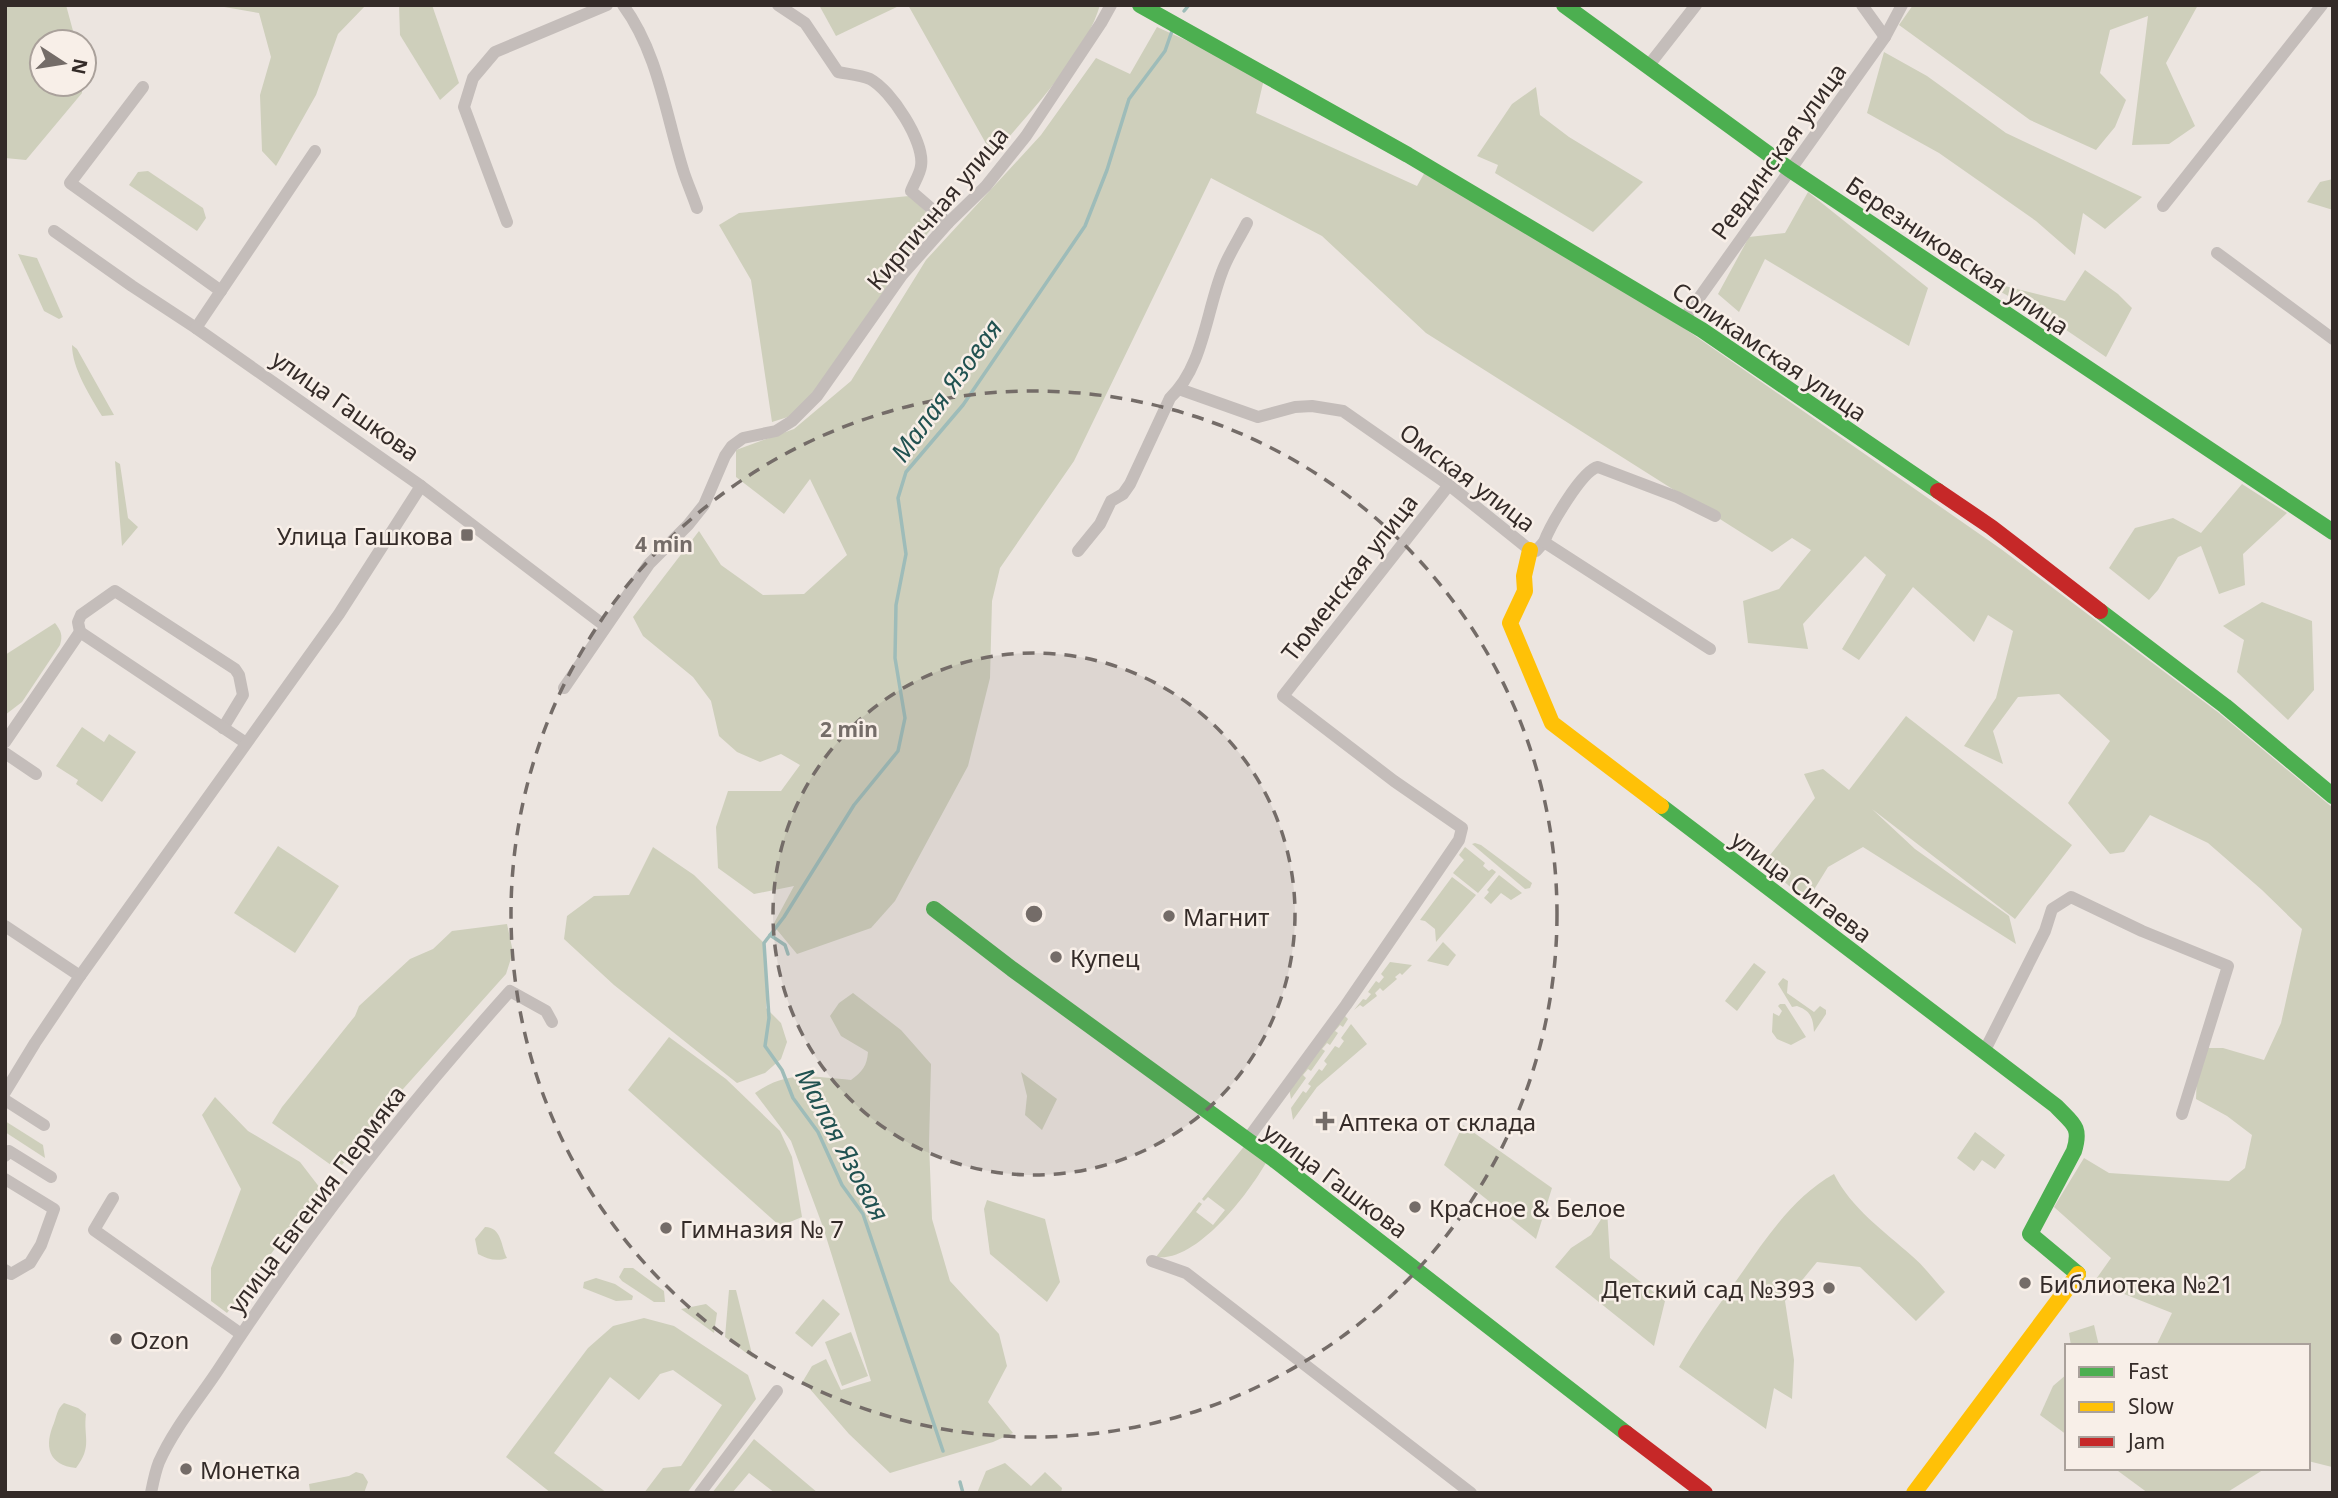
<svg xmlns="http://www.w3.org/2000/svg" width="2338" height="1498" font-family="'Noto Sans',sans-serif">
  <rect width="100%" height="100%" fill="#ece5e0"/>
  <g fill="#cecfbb">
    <polygon points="5,5 66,5 76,42 42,42 42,84 81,84 82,93 26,160 5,158"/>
    <polygon points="213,5 366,5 338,34 316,95 276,166 262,151 260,95 271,57 259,13"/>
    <polygon points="399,5 432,5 459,83 440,100 400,35"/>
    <polygon points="819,5 901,5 836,36"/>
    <path d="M908,5h192c-15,52 -73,109 -107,151z"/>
    <polygon points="1913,5 2198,5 2166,63 2195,126 2169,144 2132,145 2148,16 2110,30 2100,73 2126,100 2115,127 2096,150 2030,120 1899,25"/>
    <polygon points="1157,27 1212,52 1264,79 1256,113 1417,186 1425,172 1681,326 2001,549 2219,713 2333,808 2332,1467 2308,1461 2308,1346 2156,1346 2172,1313 2094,1282 2111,1258 2054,1207 2084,1158 2109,1173 2229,1181 2245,1168 2252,1135 2227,1116 2196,1099 2197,1073 2207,1048 2223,1048 2264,1060 2281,1023 2302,929 2262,890 2208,843 2150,815 2124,852 2110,854 2068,803 2110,741 2059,694 2018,697 1993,731 2003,764 1964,746 1996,698 2013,631 1988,615 1974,642 1913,587 1859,660 1842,649 1886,575 1865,556 1803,624 1808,649 1748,643 1743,601 1779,589 1811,550 1792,538 1772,552 1426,333 1322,236 1211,178 1074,461 1000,568 992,601 990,678 968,766 895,901 871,928 797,954 773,925 794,886 754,894 718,868 716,827 728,791 781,791 800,765 781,754 760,762 737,752 719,736 711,701 693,677 643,636 633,617 699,531 721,565 763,595 804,594 847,555 810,479 784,514 736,477 736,450 794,429 851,381 926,260 1041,135 1096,58 1130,74"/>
    <polygon points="1884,52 1927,76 2006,133 2142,197 2105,229 2083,213 2075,255 2036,221 1939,153 1867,113"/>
    <polygon points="1536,87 1540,115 1569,137 1643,182 1593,232 1495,173 1498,165 1477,156 1512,104"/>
    <polygon points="148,171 203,208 206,218 197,231 129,185 138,172"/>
    <polygon points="2333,179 2333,210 2307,202 2320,182"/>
    <polygon points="1808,192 1928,288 1909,346 1765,259 1739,312 1718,294 1749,237 1785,233"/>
    <polygon points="909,196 937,222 903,263 814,393 791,416 772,422 751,280 719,225 739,213"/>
    <polygon points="18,254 37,258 63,317 59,319 44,311"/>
    <polygon points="2085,270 2118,294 2132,308 2106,357 2047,317 1977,279 2065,301"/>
    <path d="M72,345l5,4 37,66 -12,1c-12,-20 -30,-48 -30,-71z"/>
    <polygon points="115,461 120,464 128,518 138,527 122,546"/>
    <polygon points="2242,484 2287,513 2243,554 2245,585 2219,594 2201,546 2178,557 2158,590 2149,600 2109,568 2135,528 2173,518 2201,533"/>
    <polygon points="2262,602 2312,621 2314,690 2288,720 2237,672 2244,640 2223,626"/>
    <path d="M55,623c6,8 8,12 5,22l-38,57 -17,13v-60z"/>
    <polygon points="1906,716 2072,845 2015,919 1872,809 1915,849 2009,916 2016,944 1863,847 1828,867 1807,901 1763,864 1815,798 1804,774 1823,769 1849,790"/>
    <polygon points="82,727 104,742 109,734 136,752 102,802 76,784 78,780 56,766"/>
    <polygon points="1475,843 1481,845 1532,883 1530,888 1525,889 1472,844"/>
    <polygon points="278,846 339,886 295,953 234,913"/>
    <polygon points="653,847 694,875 764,943 767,970 766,1008 781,1023 787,1042 781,1059 765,1073 737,1083 614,985 564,939 567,916 594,896 629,895"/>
    <polygon points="1465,847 1485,863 1483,866 1489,871 1492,869 1496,872 1478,893 1453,873 1464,860 1459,855"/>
    <polygon points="1499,875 1522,893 1511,900 1501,893 1491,904 1484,898 1489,892 1487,890"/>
    <polygon points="1452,877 1476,895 1436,942 1435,929 1425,921 1420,920"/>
    <polygon points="507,924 513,952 506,974 395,1098 338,1170 272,1123 282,1107 355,1016 359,1006 410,959 433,949 452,931"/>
    <polygon points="1443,942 1456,955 1448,966 1427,961"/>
    <polygon points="1390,962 1412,965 1402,975 1400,973 1395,977 1397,979 1383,991 1380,988 1375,993 1377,996 1363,1007 1360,1005 1354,1010 1363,999 1366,1000 1371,994 1368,992 1376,981 1379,983 1384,977 1381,974"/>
    <polygon points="1754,963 1766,972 1737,1011 1725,1001"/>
    <path d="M1783,978l5,3 -1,12 27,19 6,-6 6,4v4l-12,18c-1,-14 -3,-21 -17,-26l-5,1 -14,-23z"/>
    <path d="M853,993l48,37 30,34 -2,80 3,75 18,62 49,53 8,32 -19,36 25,31 -20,9 -103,31 -41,-39 -46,-53 9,-15 14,-7 15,31 30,-9 -48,-154 -32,-86 -36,-48c33,-23 58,-16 96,-13 11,-8 16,-14 17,-28l-27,-16 -11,-20 9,-13z"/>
    <polygon points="1780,1004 1785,1004 1806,1037 1791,1045 1777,1039 1772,1032 1773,1013 1779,1016 1782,1011 1778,1006"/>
    <polygon points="1343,1014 1348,1019 1343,1027 1340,1025 1335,1031 1338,1033 1330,1045 1327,1043 1322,1049 1325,1051 1311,1071 1308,1069 1303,1075 1306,1078 1291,1099 1289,1088"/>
    <polygon points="1351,1024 1367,1044 1317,1087 1293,1120 1291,1108 1303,1091 1306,1093 1311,1086 1308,1084 1319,1069 1322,1071 1327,1064 1324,1061 1335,1046 1339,1048 1344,1041 1341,1038"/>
    <polygon points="669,1037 726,1079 780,1131 792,1157 802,1217 780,1226 628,1090"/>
    <polygon points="1021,1072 1057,1099 1042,1130 1025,1115 1027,1096"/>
    <polygon points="215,1097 248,1131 300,1162 320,1188 227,1313 211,1301 211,1268 241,1189 202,1115"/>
    <polygon points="5,1121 43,1145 45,1158 5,1132"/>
    <polygon points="1463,1125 1552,1188 1536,1239 1444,1165"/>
    <polygon points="1975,1132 2005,1155 1995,1169 1982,1160 1974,1171 1957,1158"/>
    <path d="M1246,1144l22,15c-17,32 -71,104 -112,98l43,-55 3,2 -6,8 17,13 12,-15 -17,-13 -4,4 -2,-2z"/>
    <path d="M1834,1174c17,34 50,57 78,82 12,10 22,24 33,36l-29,29 -56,-54 -43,-5 -32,39 9,59 -2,39 -18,-11 -8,41 -87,-62c17,-30 37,-58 57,-86 28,-39 55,-83 98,-107z"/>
    <polygon points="987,1200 1045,1219 1060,1282 1047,1302 990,1254 984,1209"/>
    <polygon points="1607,1210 1610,1258 1665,1301 1654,1346 1555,1267 1571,1248 1591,1235"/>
    <path d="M485,1227c17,0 16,20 22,31 -10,4 -20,1 -29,-4l-3,-15z"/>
    <polygon points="624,1268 633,1268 664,1291 665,1302 654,1302 622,1281 619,1277"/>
    <polygon points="596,1278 615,1284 633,1296 632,1300 616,1301 583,1288 584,1282"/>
    <polygon points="729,1290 736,1290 753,1358 725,1337"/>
    <polygon points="823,1299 840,1314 812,1347 795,1333"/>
    <polygon points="706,1304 717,1313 714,1333 681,1309"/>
    <polygon points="644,1318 674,1326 748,1375 756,1399 687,1493 644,1493 663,1468 681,1466 722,1405 673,1370 660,1374 639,1400 610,1377 554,1453 607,1493 551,1493 506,1457 588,1348 613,1326"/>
    <polygon points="2094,1325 2099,1346 2071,1346 2069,1333"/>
    <polygon points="851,1332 868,1376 842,1386 825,1342"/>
    <polygon points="2067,1374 2067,1435 2040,1415 2053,1386"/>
    <path d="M64,1403l14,5 8,6c-3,23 7,32 -10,54 -28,-3 -32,-22 -22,-45 3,-8 3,-14 10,-20z"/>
    <polygon points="754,1439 818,1493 775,1493 749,1473 732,1493 712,1493"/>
    <polygon points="1005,1463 1031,1486 1045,1472 1062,1488 1061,1493 977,1493 986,1471"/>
    <polygon points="2114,1468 2266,1468 2226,1493 2148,1493"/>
    <polygon points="356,1472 363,1474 368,1482 364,1493 310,1491 309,1484 349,1476"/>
  </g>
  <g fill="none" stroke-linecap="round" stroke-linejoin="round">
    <g stroke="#9ebcb9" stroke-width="3.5">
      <polyline points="1184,11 1189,5"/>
      <polyline points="770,935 785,945 788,954"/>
      <polyline points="943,1451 863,1214 842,1185 818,1132 793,1098 782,1070 765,1046 769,1018 764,943 784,917 854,805 898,751 905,718 895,658 896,605 906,554 898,498 906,472 963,405 1085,226 1107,170 1129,99 1165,51 1172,31"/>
      <polyline points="960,1482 963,1493"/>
    </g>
    <g stroke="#c4bdba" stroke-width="12">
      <path d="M623,5c36,49 43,112 61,168 4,12 9,23 13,35"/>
      <path d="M778,5l27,18 33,49c10,2 23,3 32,7 21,11 55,63 51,87 -1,8 -7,17 -10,25l37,32"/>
      <polyline points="1862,5 1885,37"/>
      <polyline points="1649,65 1696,5"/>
      <polyline points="143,87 70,183 221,291"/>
      <polyline points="2163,206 2322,5"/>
      <polyline points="507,222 464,107 473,78 495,52 607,5"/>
      <polyline points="54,231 132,286 196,328 421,486 605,626"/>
      <polyline points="2217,253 2333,339"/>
      <polyline points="1684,319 1885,37 1902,5"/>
      <polyline points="196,328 315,151"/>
      <polyline points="1179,389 1258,417 1295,407 1312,406 1343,411 1449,485 1530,550 1536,551 1544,542 1710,649"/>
      <path d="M1544,542c6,-16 38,-72 54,-75l79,30 38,19"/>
      <path d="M1078,551l22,-27 11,-23 12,-7 7,-10 40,-86c33,-31 36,-85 52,-126 6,-17 17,-33 25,-49"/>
      <polyline points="80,632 78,622 81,615 115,591 235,669 239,675 243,695 223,728"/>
      <polyline points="564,688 649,564 688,525 704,505 725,456 732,446 743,438 776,431 792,421 817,396 902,275 948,223 986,186 1026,136 1101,23 1111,5"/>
      <polyline points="5,742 80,632 246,743"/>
      <polyline points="5,753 36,774"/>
      <polyline points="5,926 80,976"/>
      <polyline points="1984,1052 2045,931 2052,909 2071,897 2142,931 2228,966 2182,1114"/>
      <polyline points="5,1092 35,1043 80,976 339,614 421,486"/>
      <polyline points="5,1100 44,1125"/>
      <polyline points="1247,1140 1346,1005 1459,840 1462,828 1394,781 1283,696 1449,485"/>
      <polyline points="5,1156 9,1151 51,1177"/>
      <polyline points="5,1179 54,1209 41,1245 30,1263 11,1274 5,1270"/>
      <polyline points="113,1198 94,1230 241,1334"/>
      <polyline points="1152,1261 1186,1273 1471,1493"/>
      <path d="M151,1493c2,-10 4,-21 8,-31 16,-36 42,-65 63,-98 85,-131 183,-256 288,-373l36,20 6,11"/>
      <polyline points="700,1493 777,1391"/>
    </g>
    <g stroke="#4caf50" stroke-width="16">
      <polyline points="1140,5 1408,155 1702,330 1938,491"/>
      <polyline points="1564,5 1789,169 2333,532"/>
      <polyline points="2100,611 2225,706 2333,796"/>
      <path d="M1661,806l395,300c16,17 26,20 18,45l-44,83 48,40"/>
      <polyline points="934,909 1012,969 1272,1158 1626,1433"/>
    </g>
    <g stroke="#ffc107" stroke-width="16">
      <polyline points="1530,550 1524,576 1525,591 1510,623 1552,723 1661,806"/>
      <polyline points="1914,1493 2078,1274"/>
    </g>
    <g stroke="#c62828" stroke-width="16">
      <polyline points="1938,491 1991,527 2100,611"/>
      <polyline points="1626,1433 1705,1493"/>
    </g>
  </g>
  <circle cx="1034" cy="914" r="261" fill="#746c68" fill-opacity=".12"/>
  <g fill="none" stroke="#746c68" stroke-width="3.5" stroke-dasharray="12 9">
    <circle cx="1034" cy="914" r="261"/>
    <circle cx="1034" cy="914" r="523"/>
  </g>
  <g fill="#746c68" stroke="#f8efe8" stroke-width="2.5">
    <rect x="460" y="528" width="14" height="14" rx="3.5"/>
    <circle cx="1169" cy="916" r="7"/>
    <circle cx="1056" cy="957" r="7"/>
    <path d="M1321.5 1110.5h7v7h7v7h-7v7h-7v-7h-7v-7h7z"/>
    <circle cx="1415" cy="1207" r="7"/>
    <circle cx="666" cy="1228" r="7"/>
    <circle cx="2025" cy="1283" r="7"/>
    <circle cx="1829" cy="1288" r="7"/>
    <circle cx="116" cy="1339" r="7"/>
    <circle cx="186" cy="1469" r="7"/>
  </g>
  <g text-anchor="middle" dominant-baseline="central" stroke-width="5" stroke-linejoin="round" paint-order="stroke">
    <g font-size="24" fill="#342b28" stroke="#f8efe8">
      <text transform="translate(1778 151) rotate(-54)">Ревдинская улица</text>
      <text transform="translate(937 208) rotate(-50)">Кирпичная улица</text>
      <text transform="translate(1958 255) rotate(34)">Березниковская улица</text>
      <text transform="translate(1770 351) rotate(34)">Соликамская улица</text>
      <text transform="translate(346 405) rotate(35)">улица Гашкова</text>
      <text transform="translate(1468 477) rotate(37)">Омская улица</text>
      <text transform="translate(1349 577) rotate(-52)">Тюменская улица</text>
      <text transform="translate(1802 886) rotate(37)">улица Сигаева</text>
      <text transform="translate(1336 1180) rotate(37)">улица Гашкова</text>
      <text transform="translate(316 1199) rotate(-53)">улица Евгения Пермяка</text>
    </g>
    <g font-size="24" fill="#342b28" stroke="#f8efe8" text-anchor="start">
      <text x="453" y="535" text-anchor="end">Улица Гашкова</text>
      <text x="1183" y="916">Магнит</text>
      <text x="1070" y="957">Купец</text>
      <text x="1339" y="1121">Аптека от склада</text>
      <text x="1429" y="1207">Красное &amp; Белое</text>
      <text x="680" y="1228">Гимназия № 7</text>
      <text x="2039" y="1283">Библиотека №21</text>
      <text x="1815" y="1288" text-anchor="end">Детский сад №393</text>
      <text x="130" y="1339">Ozon</text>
      <text x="200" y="1469">Монетка</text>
    </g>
    <g font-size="26" font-style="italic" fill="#215251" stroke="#f8efe8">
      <text transform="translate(946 390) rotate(-54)">Малая Язовая</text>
      <text transform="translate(843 1144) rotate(62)">Малая Язовая</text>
    </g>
  </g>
  <circle cx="1034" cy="914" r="10" fill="#746c68" stroke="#f8efe8" stroke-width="3.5"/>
  <g font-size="21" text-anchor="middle" font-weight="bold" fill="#746c68" stroke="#f8efe8" stroke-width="5" stroke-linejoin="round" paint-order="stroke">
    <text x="664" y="552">4 min</text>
    <text x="849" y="737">2 min</text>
  </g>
  <rect width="2338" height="1498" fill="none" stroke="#342b28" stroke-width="14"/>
  <rect x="2065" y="1344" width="245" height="126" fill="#f8efe8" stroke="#aaa19b" stroke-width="2"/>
  <rect x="2079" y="1367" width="35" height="10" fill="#4caf50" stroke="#aaa19b" stroke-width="2"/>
  <text x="2128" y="1379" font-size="21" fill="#342b28">Fast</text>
  <rect x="2079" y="1402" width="35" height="10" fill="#ffc107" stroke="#aaa19b" stroke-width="2"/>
  <text x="2128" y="1414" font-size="21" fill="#342b28">Slow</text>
  <rect x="2079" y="1437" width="35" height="10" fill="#c62828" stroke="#aaa19b" stroke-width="2"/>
  <text x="2128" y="1449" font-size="21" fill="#342b28">Jam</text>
  <g transform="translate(63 63) rotate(102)"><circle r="33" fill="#f8efe8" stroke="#aaa19b" stroke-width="2"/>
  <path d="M0-5L12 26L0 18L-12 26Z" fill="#746c68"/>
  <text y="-10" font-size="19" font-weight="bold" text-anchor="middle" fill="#342b28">N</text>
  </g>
</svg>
